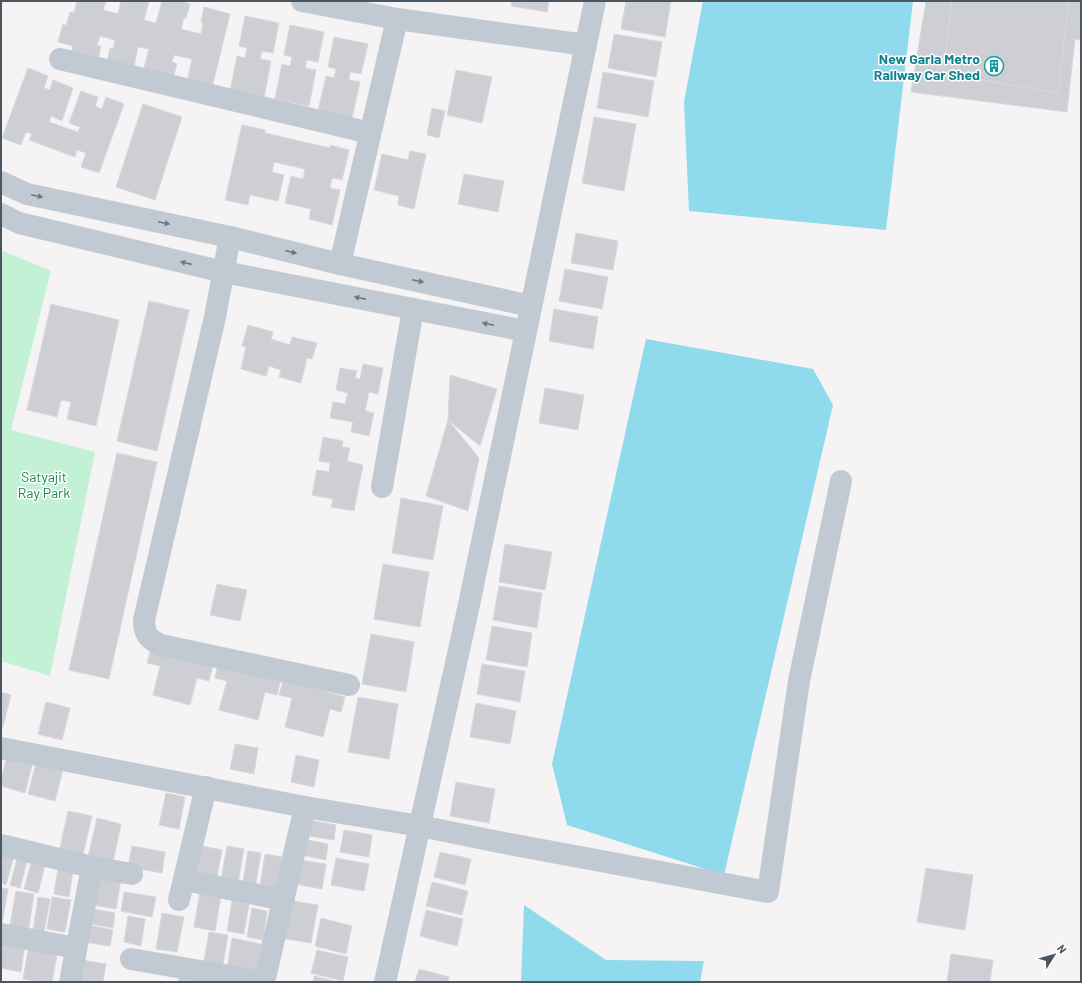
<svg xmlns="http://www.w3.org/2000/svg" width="1082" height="983" font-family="Barlow,sans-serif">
  <rect width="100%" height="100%" fill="#f5f3f3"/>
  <polygon fill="#c3f1d5" points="1,250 51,271 11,430 95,452 50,676 1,661"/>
  <g fill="#90daee">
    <polygon points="703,1 913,1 886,230 689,211 684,102"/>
    <polygon points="646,339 813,369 833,405 724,875 567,825 552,764"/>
    <polygon points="524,905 606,960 704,961 700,982 521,982"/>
  </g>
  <g fill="#cdcfd5" stroke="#d7d9de">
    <polygon points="77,1 106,1 103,10 118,14 121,1 149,1 144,20 156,23 162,1 180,1 190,4 186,18 184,18 181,29 201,34 203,23 201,22 204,7 230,14 211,92 186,86 192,59 174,55 172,62 177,64 172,82 142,75 149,49 138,47 133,72 106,66 110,48 113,49 115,40 100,36 97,45 101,46 98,60 71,54 73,46 58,42 63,24 66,26 70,12 74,13"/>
    <polygon points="512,1 549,1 547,12 511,6"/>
    <polygon points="626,1 671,1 665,37 621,29"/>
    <polygon points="926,1 1081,1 1081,40 1075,39 1067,112 911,92"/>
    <polygon points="952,1 1069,1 1058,93 943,73"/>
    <polygon points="245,16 279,23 273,53 262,51 260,59 271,61 264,98 230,91 237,56 245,58 247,48 239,46"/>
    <polygon points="290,25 324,32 318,62 307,60 305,68 316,70 309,106 275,99 282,64 290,66 292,57 284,55"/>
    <polygon points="614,34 662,42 656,77 608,68"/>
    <polygon points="334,37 368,44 361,74 350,72 349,80 360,82 352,118 318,111 326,76 334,78 336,69 328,67"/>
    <polygon points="28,68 48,76 44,88 50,90 53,80 73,88 62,121 51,116 49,122 78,132 80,127 69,123 81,91 98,97 95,106 102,109 106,97 124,104 99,173 81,167 86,153 77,150 75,157 29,140 32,134 26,132 21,145 2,138"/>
    <polygon points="456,70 492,77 482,123 447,115"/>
    <polygon points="603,72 654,81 648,117 597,108"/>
    <polygon points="143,104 182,117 155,200 116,187"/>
    <polygon points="432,108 445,111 439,138 427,135"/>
    <polygon points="594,117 636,124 624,191 582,183"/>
    <polygon points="242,125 265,130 265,133 330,148 330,145 349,150 342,180 332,178 330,188 340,190 332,225 309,219 311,209 285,203 291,176 303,179 305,169 274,162 272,172 284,175 278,201 250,195 248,205 225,200"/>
    <polygon points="410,151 426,154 414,209 398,205 399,196 374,190 382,154 408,160"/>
    <polygon points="464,174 504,181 498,212 458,204"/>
    <polygon points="576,233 618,241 613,270 571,263"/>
    <polygon points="565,269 608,277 602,309 559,301"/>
    <polygon points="149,301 189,310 157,451 117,441"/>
    <polygon points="51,304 119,320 96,426 67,419 71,402 61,400 57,417 27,410"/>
    <polygon points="554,309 598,317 593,349 549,341"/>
    <polygon points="248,325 273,332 271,339 290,345 292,337 317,343 312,359 307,358 301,383 279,377 281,370 269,366 266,376 241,369 246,347 242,346"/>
    <polygon points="363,364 383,368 378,394 369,392 365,411 374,413 369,436 351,432 353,422 330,418 333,402 345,404 348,393 336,390 340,368 357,371 355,378 360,379"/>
    <polygon points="450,375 497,389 480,446 448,420"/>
    <polygon points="545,388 584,395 578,430 539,423"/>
    <polygon points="448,420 479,458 468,511 426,496"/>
    <polygon points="323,437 343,441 342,447 350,448 347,461 363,465 354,511 331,507 333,499 312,495 317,470 329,472 330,463 319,461"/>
    <polygon points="117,453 157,462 109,679 69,670"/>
    <polygon points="401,498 443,506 433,560 392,553"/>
    <polygon points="505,544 552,552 545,590 499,582"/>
    <polygon points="383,564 429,572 420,627 374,619"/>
    <polygon points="217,584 247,590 240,621 210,615"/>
    <polygon points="499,586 542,593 537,628 493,620"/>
    <polygon points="492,626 532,633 527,667 486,660"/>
    <polygon points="371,634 414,642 406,692 362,684"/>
    <polygon points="151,648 213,665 209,681 197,678 190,705 153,695 160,666 147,663"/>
    <polygon points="218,663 281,679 277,695 265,692 258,720 219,710 227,681 215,678"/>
    <polygon points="482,664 525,671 520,702 477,694"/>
    <polygon points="283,680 345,697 341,712 330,709 323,737 285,727 292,698 279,695"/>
    <polygon points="1,692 11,695 3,727 1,727"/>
    <polygon points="358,697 398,704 389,759 348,752"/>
    <polygon points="46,702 70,708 62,740 38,734"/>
    <polygon points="476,703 516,711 510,744 470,737"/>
    <polygon points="235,744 258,748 254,774 230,769"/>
    <polygon points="296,755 319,760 314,787 291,782"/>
    <polygon points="6,759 32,765 25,793 1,786 1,780"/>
    <polygon points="36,763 63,770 55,801 28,794"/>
    <polygon points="456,782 495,789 489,823 450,816"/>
    <polygon points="166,793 185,797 179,829 159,825"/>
    <polygon points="68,811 92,816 83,854 60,848"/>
    <polygon points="97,818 121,824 113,862 88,857"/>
    <polygon points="304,819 336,825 334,840 301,835"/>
    <polygon points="344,830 372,835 369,857 340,852"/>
    <polygon points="298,838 328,844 326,860 296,854"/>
    <polygon points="132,846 165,852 162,873 128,867"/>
    <polygon points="202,846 222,850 216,881 196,878"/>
    <polygon points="227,846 244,849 237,889 220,885"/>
    <polygon points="1,849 15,852 6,885 1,883"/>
    <polygon points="248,851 261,853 255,889 242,887"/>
    <polygon points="19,852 29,854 20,888 10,885"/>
    <polygon points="440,852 471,859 465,885 434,877"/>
    <polygon points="265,854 282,857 276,895 259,892"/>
    <polygon points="33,855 47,858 38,893 24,889"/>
    <polygon points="336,858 369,864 364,891 331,885"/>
    <polygon points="294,859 326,864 322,889 290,883"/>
    <polygon points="59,862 74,865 69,897 54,894"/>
    <polygon points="926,868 973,875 965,930 917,922"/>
    <polygon points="93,874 121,879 116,909 88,904"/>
    <polygon points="432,882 468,891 462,915 426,906"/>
    <polygon points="1,888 8,889 2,924 1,924"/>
    <polygon points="16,891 34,894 28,933 9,930"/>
    <polygon points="124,892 156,897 152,917 121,911"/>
    <polygon points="200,892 221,896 215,931 194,927"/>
    <polygon points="38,897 50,899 44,933 33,931"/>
    <polygon points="52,897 71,900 65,932 47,929"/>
    <polygon points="287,900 318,905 311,943 280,938"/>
    <polygon points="232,901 249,904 244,934 227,931"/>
    <polygon points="88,908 115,913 113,928 85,923"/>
    <polygon points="252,908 267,911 263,940 247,937"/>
    <polygon points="426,910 463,919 457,946 420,936"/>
    <polygon points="162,913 184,917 177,952 156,949"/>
    <polygon points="128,916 145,919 141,946 124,942"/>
    <polygon points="321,918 352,926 346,954 315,946"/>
    <polygon points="87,925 113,930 110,946 84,942"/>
    <polygon points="209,932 228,935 222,971 203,967"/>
    <polygon points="232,938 261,944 256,974 227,969"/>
    <polygon points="1,940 25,944 21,972 1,968"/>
    <polygon points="29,944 58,949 52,982 38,982 23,979"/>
    <polygon points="317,950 348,957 343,981 311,973"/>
    <polygon points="951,954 993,960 990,982 947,982"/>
    <polygon points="76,959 106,964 103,982 72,982"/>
    <polygon points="419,969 449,977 448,982 415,982"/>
    <polygon points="314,976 338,982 313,982"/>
    <polygon points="179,977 203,982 178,982"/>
  </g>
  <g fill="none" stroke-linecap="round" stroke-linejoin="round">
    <g stroke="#c1cad2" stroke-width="22">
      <polyline points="302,1 397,19 586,45"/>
      <polyline points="60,59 370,133"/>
      <polyline points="1,182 27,194 230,237 340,264 531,306"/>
      <polyline points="1,214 19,223 224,272 526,331"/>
      <path d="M230,237l-15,80 -71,303c0,14 4,19 17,25l188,40"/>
      <polyline points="340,264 397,19"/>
      <polyline points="382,487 413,309"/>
      <polyline points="1,748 305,807 420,826 504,843 768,892 799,681 841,481"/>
      <polyline points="1,845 92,867 132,874"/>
      <polyline points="184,880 284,900"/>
      <polyline points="179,900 206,787"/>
      <polyline points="1,934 76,948"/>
      <polyline points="131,959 264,982"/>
      <polyline points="70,982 92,867"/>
      <polyline points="264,982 305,807"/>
      <polyline points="385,982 467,614 595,1"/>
    </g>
  </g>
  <defs><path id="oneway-solid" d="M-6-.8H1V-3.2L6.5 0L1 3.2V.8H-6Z"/></defs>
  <g fill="#6e7983">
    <use href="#oneway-solid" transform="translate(37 196) rotate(12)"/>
    <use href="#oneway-solid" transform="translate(164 223) rotate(12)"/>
    <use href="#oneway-solid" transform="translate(291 252) rotate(14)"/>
    <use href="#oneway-solid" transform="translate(186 263) rotate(-167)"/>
    <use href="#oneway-solid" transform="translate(418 281) rotate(12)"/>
    <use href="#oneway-solid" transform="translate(360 298) rotate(-169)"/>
    <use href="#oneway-solid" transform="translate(488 324) rotate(-169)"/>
  </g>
  <defs>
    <g id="building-ring" transform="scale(1)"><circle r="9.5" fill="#fff" stroke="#0f9aa8" stroke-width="1.5"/><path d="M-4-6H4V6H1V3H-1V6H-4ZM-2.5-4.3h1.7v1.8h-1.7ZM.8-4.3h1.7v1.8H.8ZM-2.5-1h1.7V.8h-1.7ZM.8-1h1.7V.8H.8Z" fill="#0f9aa8"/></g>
  </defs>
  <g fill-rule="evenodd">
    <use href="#building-ring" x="994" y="66"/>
  </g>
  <g text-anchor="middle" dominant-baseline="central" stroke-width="3" stroke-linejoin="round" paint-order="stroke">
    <g font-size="14" font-weight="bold" fill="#0d838f" stroke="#fff" text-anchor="end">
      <text x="980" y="58">New Garia Metro<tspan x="980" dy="16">Railway Car Shed</tspan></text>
    </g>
    <g font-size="14" fill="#17864f" stroke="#fff">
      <text x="44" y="476">Satyajit<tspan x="44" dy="16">Ray Park</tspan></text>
    </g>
  </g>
  <rect width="1082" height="983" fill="none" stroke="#4a5661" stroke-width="4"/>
  <g transform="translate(1054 955) rotate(53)" stroke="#ffffff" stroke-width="3" paint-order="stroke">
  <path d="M0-3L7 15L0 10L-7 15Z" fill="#4a5661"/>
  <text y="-6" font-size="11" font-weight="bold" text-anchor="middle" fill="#4a5661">N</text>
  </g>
</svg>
